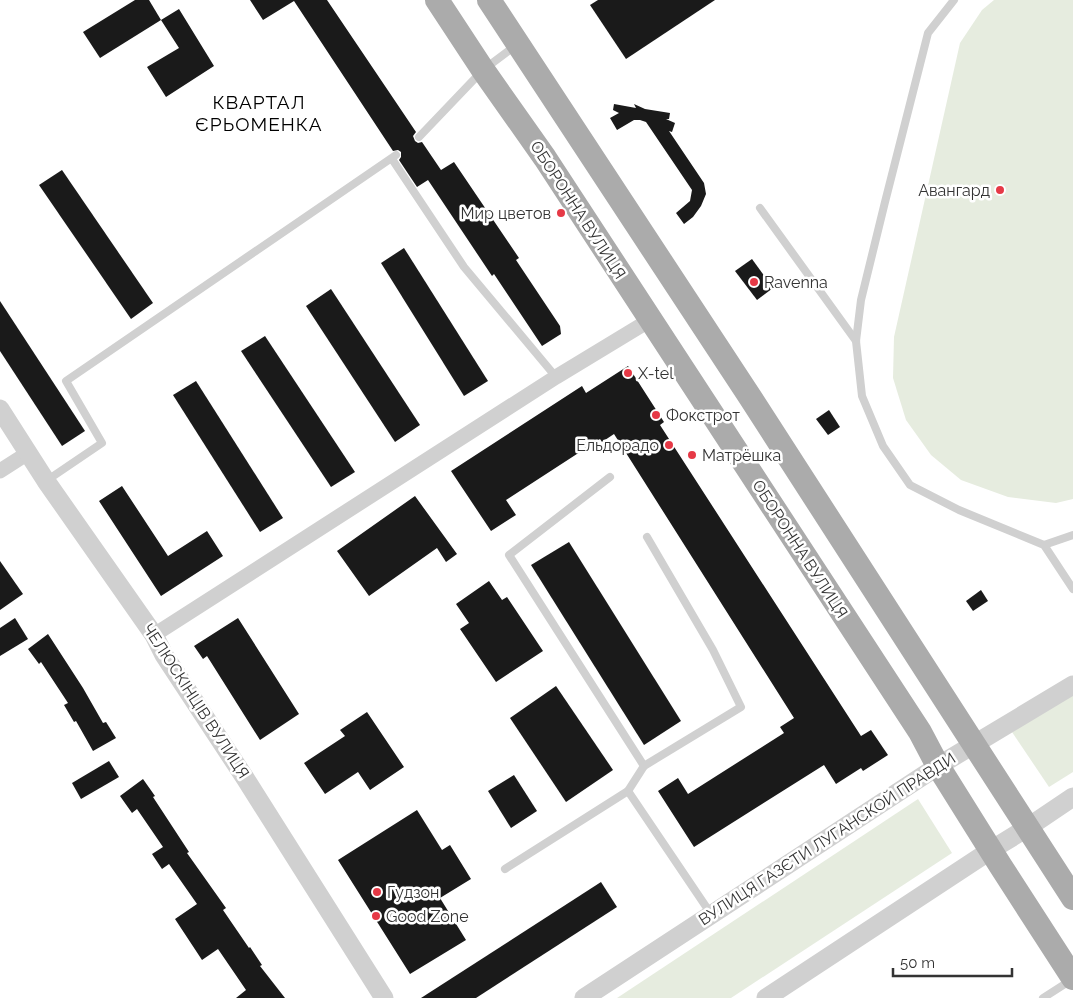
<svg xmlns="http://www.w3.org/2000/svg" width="1073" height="998" font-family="Raleway,sans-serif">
  <rect width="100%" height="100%" fill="#fff"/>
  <g fill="#e6ecdf">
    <polygon points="994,0 1073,0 1073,499 1056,503 1008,497 961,480 931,455 906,420 893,378 894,337 960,43 982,10"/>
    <polygon points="1073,692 1073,772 1049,787 1012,732"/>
    <polygon points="918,799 952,853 731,998 617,998"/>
  </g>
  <g fill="#1a1a1a">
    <polygon points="135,0 149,0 161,20 100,58 83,32"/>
    <polygon points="250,0 327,0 416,132 413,136 415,141 418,143 422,142 441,170 454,162 519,258 516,260 560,326 561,334 542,346 494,274 492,276 428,180 417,187 399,160 401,157 401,152 398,150 393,151 294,1 263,20"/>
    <polygon points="598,0 715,0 626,59 590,5"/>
    <polygon points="179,9 214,66 166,97 147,67 179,48 161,20"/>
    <polygon points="614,104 636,108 634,104 645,109 670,113 669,119 666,119 675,123 672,132 669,131 704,183 706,194 701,206 693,217 684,224 676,213 690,201 692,190 646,122 640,120 634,120 617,130 610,118 619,113 613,110"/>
    <polygon points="62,170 153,303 131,319 39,185"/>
    <polygon points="404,248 488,381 464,396 381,263"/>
    <polygon points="752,259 773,288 757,300 735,271"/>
    <polygon points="331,289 420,425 395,442 306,306"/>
    <polygon points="0,301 85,431 62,446 0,351"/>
    <polygon points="265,336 355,472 331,487 241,351"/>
    <polygon points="628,366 664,422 660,425 861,736 871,730 888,755 863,771 861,768 836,784 824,765 694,847 658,791 678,778 688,794 784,733 780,727 794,718 614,434 602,442 600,439 506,500 516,515 491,531 451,471 582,386 586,393"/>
    <polygon points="196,381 283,518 260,532 173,395"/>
    <polygon points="829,410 840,427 828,435 816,419"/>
    <polygon points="122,486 168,556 207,531 223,556 161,596 99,501"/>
    <polygon points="415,496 457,554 446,562 437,548 369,596 337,551"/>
    <polygon points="569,542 681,721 644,745 531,565"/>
    <polygon points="0,561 23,594 0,610"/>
    <polygon points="489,581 502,600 507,597 543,651 496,682 460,629 469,623 456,604"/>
    <polygon points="981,590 988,601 973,611 966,601"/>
    <polygon points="15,618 28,639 0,656 0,628"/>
    <polygon points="238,618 299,714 260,740 207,656 203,659 194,646"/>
    <polygon points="48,634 83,688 103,723 106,722 116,738 93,751 76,721 74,722 64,705 68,703 41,662 39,664 28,649"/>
    <polygon points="556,686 613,770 566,802 510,718"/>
    <polygon points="367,712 404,767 370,790 358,772 325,794 304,763 345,736 340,730"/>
    <polygon points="109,761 119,777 81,799 72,783"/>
    <polygon points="514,775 537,811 511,828 488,791"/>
    <polygon points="143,779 155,796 153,797 189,852 187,853 226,908 223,910 249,948 250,947 262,965 260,966 285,998 236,998 246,990 218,949 202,960 175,919 197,904 169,864 162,869 152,854 163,847 137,809 132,813 120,796"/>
    <polygon points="417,810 442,850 450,845 471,879 440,898 466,940 410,974 338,860"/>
    <polygon points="601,882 617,907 476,998 421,998"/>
  </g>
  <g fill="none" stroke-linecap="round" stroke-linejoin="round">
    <g stroke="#d0d0d0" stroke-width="8">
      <polyline points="954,0 928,33 885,202 861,300 856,341 862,396 883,446 910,485 959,510 1044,545 1073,589"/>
      <polyline points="419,137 483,70 515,46"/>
      <polyline points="392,159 464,267 556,377"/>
      <polyline points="760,208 856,341"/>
      <polyline points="610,477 509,555 644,766 628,791 711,914"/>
      <polyline points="46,481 102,443 66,381 396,155"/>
      <polyline points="1044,545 1073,535"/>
      <polyline points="644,766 741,707 713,650 647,537"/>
      <polyline points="505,869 628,791"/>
      <polyline points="1043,998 1071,980"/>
    </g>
    <g stroke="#d0d0d0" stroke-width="15">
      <polyline points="0,471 28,453"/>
      <polyline points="154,635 556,377 650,320"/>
    </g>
    <g stroke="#d0d0d0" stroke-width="19">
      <polyline points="0,409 46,481 154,635 164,655 245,778 384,998"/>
      <polyline points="584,998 938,766 1073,685"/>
      <polyline points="766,998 991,850 1027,828 1073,797"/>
    </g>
    <g stroke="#ababab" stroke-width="24">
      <polyline points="437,0 483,70 545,158 920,732 938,766 1000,865 1073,978"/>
      <polyline points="489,0 750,397 1073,898"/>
    </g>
  </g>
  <g fill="#e63946" stroke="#fff" stroke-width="2">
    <circle cx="1000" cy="190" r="5"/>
    <circle cx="561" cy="213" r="5"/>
    <circle cx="754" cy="282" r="5"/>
    <circle cx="628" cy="373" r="5"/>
    <circle cx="656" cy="415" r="5"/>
    <circle cx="669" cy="445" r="5"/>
    <circle cx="692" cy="455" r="5"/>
    <circle cx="377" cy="892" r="5"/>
    <circle cx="376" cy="916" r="5"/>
  </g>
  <g text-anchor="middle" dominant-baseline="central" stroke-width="5" stroke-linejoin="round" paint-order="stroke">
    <g font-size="16" fill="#333" stroke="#fff" text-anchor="start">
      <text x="990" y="190" text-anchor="end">Авангард</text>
      <text x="551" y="213" text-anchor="end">Мир цветов</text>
      <text x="764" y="282">Ravenna</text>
      <text x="638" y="373">X-tel</text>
      <text x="666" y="415">Фокстрот</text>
      <text x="659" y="445" text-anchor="end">Ельдорадо</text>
      <text x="702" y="455">Матрёшка</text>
      <text x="387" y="892">Гудзон</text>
      <text x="386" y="916">Good Zone</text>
    </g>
    <g font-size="16" fill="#333" stroke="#fff">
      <text transform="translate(578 210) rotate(57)">ОБОРОННА ВУЛИЦЯ</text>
      <text transform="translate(800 549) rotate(57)">ОБОРОННА ВУЛИЦЯ</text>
      <text transform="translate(196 701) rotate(57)">ЧЕЛЮСКІНЦІВ ВУЛИЦЯ</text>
      <text transform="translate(827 839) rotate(-33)">ВУЛИЦЯ ГАЗЄТИ ЛУГАНСКОЙ ПРАВДИ</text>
    </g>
    <g font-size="19" letter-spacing="1" fill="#000" stroke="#fff">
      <text x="259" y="102">КВАРТАЛ<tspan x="259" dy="22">ЄРЬОМЕНКА</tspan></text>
    </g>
  </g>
  <path d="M893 968v8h119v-8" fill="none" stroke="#333333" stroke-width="2.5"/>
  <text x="900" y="968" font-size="15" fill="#333333" stroke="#ffffff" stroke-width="4" paint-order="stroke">50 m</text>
</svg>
